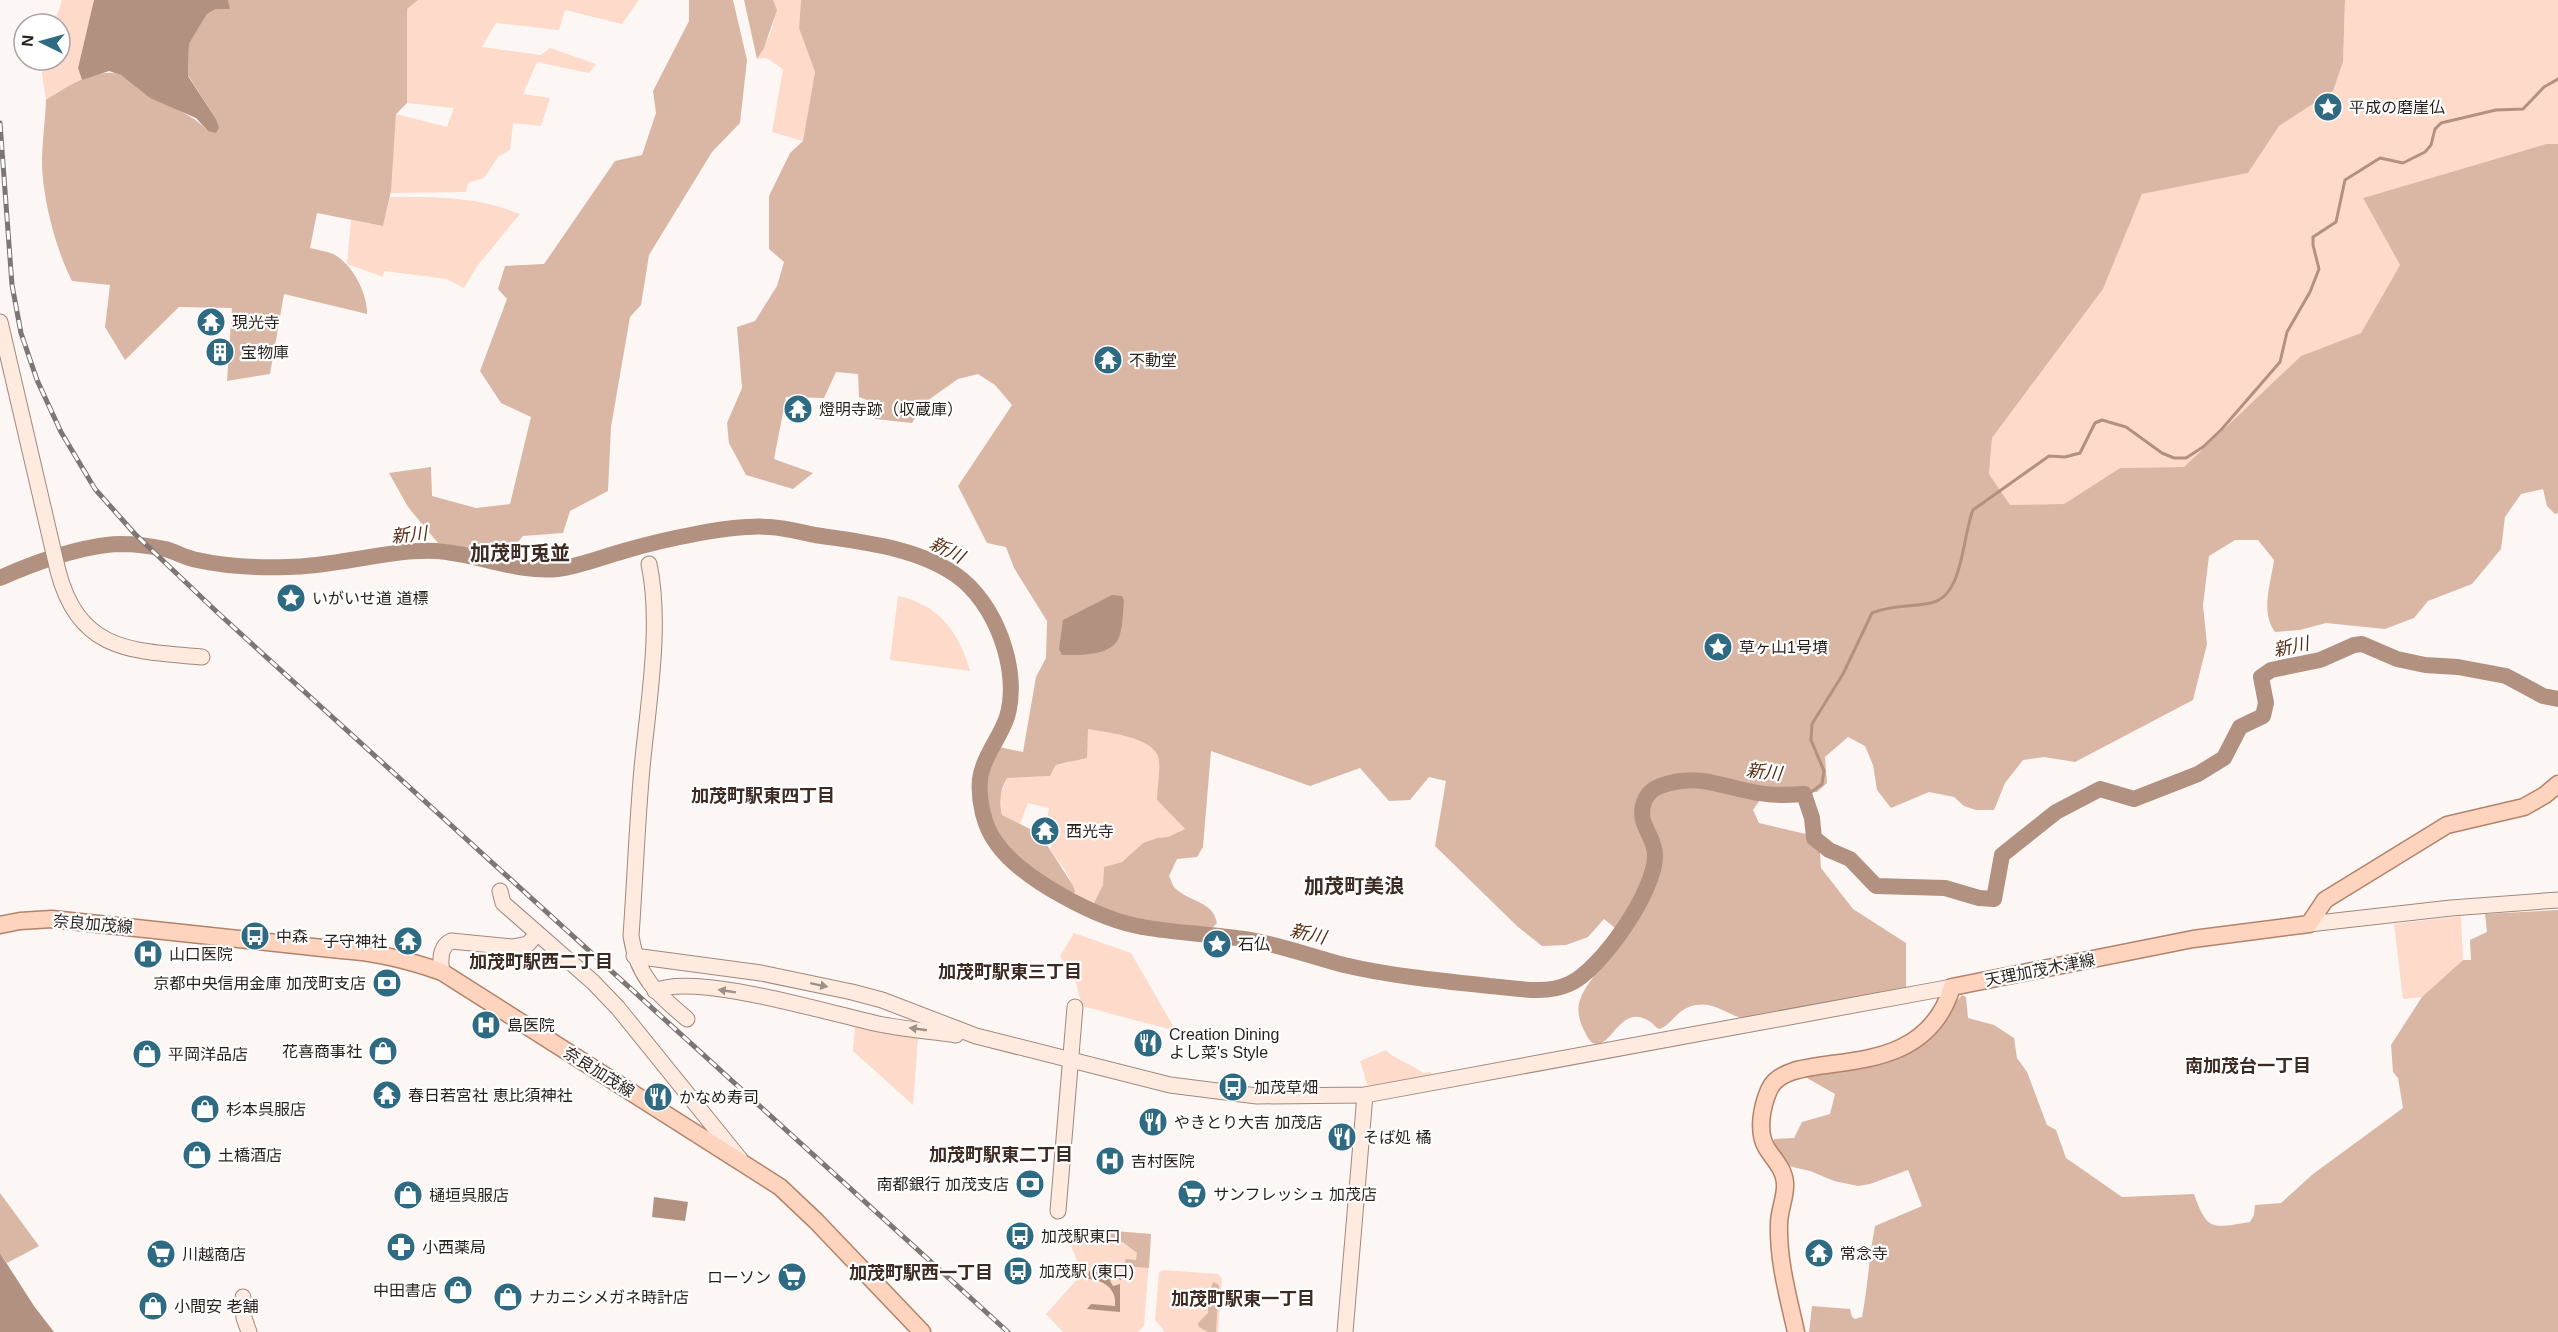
<svg xmlns="http://www.w3.org/2000/svg" width="2558" height="1332" font-family="Helvetica,'Noto Sans JP',sans-serif">
  <rect width="100%" height="100%" fill="#fcf7f4"/>
  <g fill="#fddac9">
    <polygon points="62,0 94,0 78,68 82,80 57,92 46,100 42,73 45,60 60,60 60,24 54,24"/>
    <polygon points="418,0 639,0 622,24 565,10 559,30 496,23 482,47 541,55 550,48 596,64 589,73 537,62 523,94 550,98 541,126 513,123 510,150 498,157 484,178 468,183 466,192 390,193 396,114 447,127 454,108 407,103 407,9"/>
    <path d="M773,0h28l-2,28 16,44 -12,69 -31,-9 11,-63 -17,-11 -9,1c10,-15 23,-42 16,-59z"/>
    <polygon points="2345,0 2558,0 2558,144 2546,144 2363,198 2400,265 2361,333 2301,356 2184,467 2120,468 2064,504 2009,505 1989,474 1992,438 2103,289 2142,194 2248,173 2279,126 2333,91 2343,62"/>
    <path d="M390,197c46,0 86,-1 130,17l-42,51 -14,23 -17,-9 -63,-8 -1,6 -36,-13 4,-44 32,6z"/>
    <path d="M898,596c40,8 62,37 72,75l-80,-11z"/>
    <path d="M1088,729c19,4 71,8 71,33 1,12 -2,25 -2,38l28,29 -17,8 -11,1 -14,5 -21,19 -18,5 -1,18 -11,22 -20,-9c6,-16 -14,-36 -22,-49l7,-25 -10,-3 2,-13 -21,-5 -8,21 -18,-9 -2,-19 7,-18 43,-2 6,-11 14,-2z"/>
    <polygon points="2461,916 2463,960 2422,997 2403,999 2394,924"/>
    <polygon points="1074,933 1131,953 1176,1031 1082,1006 1075,979 1060,956"/>
    <polygon points="855,1026 918,1038 913,1105 853,1051"/>
    <path d="M1386,1050c5,7 27,15 37,23l8,-1 1,5 -64,10 -8,-26z"/>
    <polygon points="1069,1227 1151,1234 1144,1326 1138,1332 1063,1332 1046,1314 1082,1274 1068,1238"/>
    <polygon points="1163,1270 1218,1274 1222,1279 1218,1332 1165,1332 1155,1320 1159,1272"/>
  </g>
  <g fill="#dab6a5">
    <path d="M228,0h190l-11,9v94l-11,11 -5,77 -8,35 -66,-13 -7,35c7,2 16,3 23,6 19,9 35,40 34,60l-83,-20 -14,80 -43,7 5,-73 -53,-1 -54,53 -20,-33 5,-42 -38,-4c-16,-31 -29,-81 -30,-116 0,-21 3,-43 4,-65 17,-12 57,-36 77,-24 10,6 19,18 29,22 21,9 41,17 56,33l8,-12 -28,-44 1,-31 18,-30 9,-5h13z"/>
    <polygon points="689,0 733,0 747,60 740,123 712,152 649,255 641,305 630,317 611,427 608,491 570,511 563,533 523,536 507,555 438,543 408,507 389,473 431,467 432,496 476,508 510,504 531,417 501,403 480,371 507,299 498,289 505,266 544,264 615,161 642,155 656,113 653,91 689,21"/>
    <polygon points="744,0 773,0 777,10 764,48 757,59"/>
    <path d="M801,0h1544l-2,62 -10,29 -54,35 -31,47 -106,21 -39,95 -111,149 -3,36 21,31 54,-1 56,-36 64,-1 117,-111 60,-23 39,-68 -37,-67 183,-54h12v369l-3,1 -8,-8 -4,-17 -22,5 -16,23 -4,32 -29,35 -44,17 -14,17 -29,11 -59,-6 -26,7 -25,2c-15,-20 -4,-49 -1,-72l-16,-20h-23l-26,16 -6,49 4,39 -14,56 -118,62 -31,-5 -21,3 -18,23 -11,27h-18l-12,-4 -10,-9 -25,-5 -38,16 -14,-18 -4,-25 -8,-19 -17,-9 -23,20 2,26 -10,9 -50,-2 -14,20 6,13 47,11 14,19 1,15 32,41 53,34v46c-52,10 -105,23 -158,29 -16,2 -30,-17 -52,-13 -19,3 -25,21 -37,24 -4,-2 -6,-6 -10,-8 -26,-16 -35,19 -50,23 -7,1 -11,-5 -13,-10 -19,-33 2,-45 16,-71 6,-11 9,-24 13,-35l-11,-9 -16,18 -22,8 -24,1 -24,-19 -83,-81 11,-65 -17,-4 -19,23 -21,1 -29,-33 -50,18 -99,-35 -8,96 -6,10 -20,2 -8,17c2,4 4,11 7,13 14,13 37,12 41,34l-10,10 -73,-10 -42,-16 11,-22 1,-18 18,-5 21,-19 14,-5 11,-1 17,-8 -28,-29c0,-13 3,-26 2,-38 0,-25 -52,-29 -71,-33l-1,29 -31,7 -6,11 -43,2c-7,12 -8,23 -5,37l38,19 32,50 3,7 -3,7 -43,-27 -33,-32 -9,-26 -1,-39 13,-27 24,5 13,-75 10,-19 1,-37 -33,-53 -8,-21 -19,-4 -29,-57 54,-81 -17,-20 -17,-11 -20,5 -34,24 -12,20 -37,-4 2,-15 -18,-7 -1,-23 -22,-2 -12,26 -38,-1 -12,62 39,14 -20,16 -47,-14 -17,-32 -2,-20 15,-35 -5,-61 18,-6 22,-35 7,-24 -15,-13v-53l21,-43 13,-12 12,-69 -16,-44z"/>
    <path d="M2558,910v422h-749l3,-26 38,3 2,8 3,2 7,-2c6,-31 7,-61 13,-91l47,-20 -14,-36 -38,14 -12,2 -24,-5 -24,-10 -26,-6 -11,-19 1,-7 20,-1 8,-16 28,-8 5,-20 -28,-16 -6,-6 74,-11 77,-59 3,1 7,-8 4,2 2,21 26,7 20,13 3,20 10,14 20,53 9,5 10,28 56,39 72,-3c13,38 19,34 56,28l4,-7 1,-10 26,-2 32,-29 90,-66 -5,-30 -5,-6 -2,-27 31,-48 41,-37h8l-1,-20 17,-8 -2,-18z"/>
    <polygon points="0,1193 39,1246 7,1263 0,1253"/>
    <polygon points="1100,1230 1151,1234 1149,1268 1123,1266 1126,1259 1136,1260 1137,1253 1123,1242 1107,1240"/>
    <polygon points="1213,1282 1219,1285 1216,1332 1208,1332 1199,1327 1198,1323 1208,1313 1208,1299"/>
  </g>
  <g fill="#b39180">
    <polygon points="94,0 228,0 230,9 216,9 207,14 189,44 188,76 216,119 219,128 216,133 208,131 196,118 150,98 121,75 109,71 82,80 78,68"/>
    <path d="M1112,595l10,1 2,5c-1,11 -1,23 -4,33 -5,23 -40,21 -58,21l-3,-6 4,-29z"/>
    <polygon points="654,1197 688,1202 685,1221 652,1217"/>
    <polygon points="0,1253 34,1306 54,1332 0,1332"/>
    <path d="M1089,1271l32,3v6l-7,-3 -4,4 3,5 7,-2v28l-33,-3 4,-5 24,2c2,-17 -11,-26 -27,-27z"/>
  </g>
  <g fill="none" stroke-linecap="round" stroke-linejoin="round">
    <path stroke="#b39180" stroke-width="3" d="M1806,796l16,-12 2,-13 -13,-31 1,-16 31,-50 29,-61c19,-8 39,-6 59,-10 33,-7 31,-67 42,-93l76,-54 16,1 15,-4 15,-30 7,-3 24,7 36,26 12,5h12l17,-11 18,-17 59,-68 7,-30 23,-40 9,-23 -6,-24v-8l23,-15 9,-42 35,-22 23,5 22,-11 6,-7 4,-16 6,-6 55,-13 27,-1 21,-22 14,-8"/>
    <path stroke="#b39180" stroke-width="16" d="M0,578c33,-15 83,-33 120,-34 14,0 31,2 45,5 11,3 21,9 32,11 31,7 60,8 91,7 47,0 101,-18 147,-16 41,2 81,22 123,18 23,-3 44,-12 66,-18 37,-11 108,-27 146,-24 15,1 30,5 45,8 46,7 101,12 141,40 39,27 65,95 51,142 -7,21 -24,40 -27,62 -2,22 4,48 17,65 26,36 102,76 146,83 37,7 76,7 113,14 30,6 58,16 88,24 47,11 98,16 146,21 25,2 55,9 79,-2 32,-14 87,-94 86,-129 0,-20 -19,-31 -11,-53 5,-13 13,-15 26,-19 32,-9 58,6 89,10 15,3 30,2 45,1l8,24 2,20 15,12 21,9 26,27 69,2 34,10 15,1 8,-44 54,-43 44,-23 34,10 64,-25 26,-16 16,-31 23,-11 3,-13 -5,-26 10,-7 49,-10 34,-15 8,-1 35,15 28,6 33,2 48,9 37,20 15,3"/>
    <g stroke="#9f897e" stroke-width="17">
      <g id="secondary">
        <path d="M0,322l58,249c21,81 74,80 144,86"/>
        <path d="M649,564c13,61 -1,140 -7,204 -5,56 -7,112 -11,168 6,40 26,58 56,83"/>
        <polyline points="500,891 503,903 593,982 618,1008 740,1159"/>
        <polyline points="2309,924 2451,908 2558,900"/>
        <polyline points="634,956 761,973 852,992 882,1000 976,1036 1170,1085 1257,1096 1365,1095 1952,987"/>
        <path d="M442,972c-2,-11 -3,-25 9,-31l61,6 16,-3 9,-10"/>
        <path d="M655,991c39,-19 173,22 219,32 27,6 55,8 82,12"/>
        <polyline points="1058,1211 1075,1007"/>
        <polyline points="243,1297 244,1318 249,1332"/>
        <polyline points="1345,1332 1365,1095"/>
      </g>
    </g>
    <g stroke="#b3826a" stroke-width="19">
      <g id="primary">
        <path d="M0,925l20,-4 32,-2 289,31c36,2 67,10 101,22l338,215 36,34 106,111"/>
        <path d="M1796,1332c-8,-36 -18,-71 -17,-108 0,-14 7,-27 6,-41 -1,-15 -12,-24 -19,-36 -9,-16 -4,-41 3,-57 20,-47 151,3 183,-103l241,-48 116,-15 16,-24 122,-75 77,-18 21,-12 13,-11"/>
      </g>
    </g>
    <use href="#secondary" stroke="#ffeadf" stroke-width="15"/>
    <use href="#primary" stroke="#fed4bf" stroke-width="16"/>
    <g stroke="#7d7672" stroke-width="5">
      <polyline id="rail" points="0,123 12,285 21,333 37,380 61,432 95,489 135,534 218,613 1008,1332"/>
    </g>
    <use href="#rail" stroke="#fff" stroke-width="3" stroke-dasharray="9" stroke-linecap="butt"/>
  </g>
  <defs><path id="oneway-solid" d="M-6-.8H1V-3.2L6.5 0L1 3.2V.8H-6Z" transform="scale(1.5)"/></defs>
  <g fill="#9e8f87">
    <use href="#oneway-solid" transform="translate(819 985) rotate(12)"/>
    <use href="#oneway-solid" transform="translate(727 991) rotate(-171)"/>
    <use href="#oneway-solid" transform="translate(918 1029) rotate(-172)"/>
  </g>
  <defs>
    <g id="sight-disc" transform="scale(1.5)"><circle r="9.5" fill="#2e6a82" stroke="#fff"/><path d="M0-6L1.8-2.2L6-1.7L2.9 1.2L3.7 5.4L0 3.3L-3.7 5.4L-2.9 1.2L-6-1.7L-1.8-2.2Z" fill="#fff"/></g>
    <g id="temple-disc" transform="scale(1.5)"><circle r="9.5" fill="#2e6a82" stroke="#fff"/><path d="M0-6L5-2H3V0L6.5 2.5H4V6H1.5V3h-3V6H-4V2.5H-6.5L-3 0V-2H-5Z" fill="#fff"/></g>
    <g id="building-disc" transform="scale(1.5)"><circle r="9.5" fill="#2e6a82" stroke="#fff"/><path d="M-4-6H4V6H1V3H-1V6H-4ZM-2.5-4.3h1.7v1.8h-1.7ZM.8-4.3h1.7v1.8H.8ZM-2.5-1h1.7V.8h-1.7ZM.8-1h1.7V.8H.8Z" fill="#fff"/></g>
    <g id="bus-disc" transform="scale(1.5)"><circle r="9.5" fill="#2e6a82" stroke="#fff"/><path d="M-5-6H5V4H4V6H2V4H-2V6H-4V4H-5ZM-3.5-4V0h7V-4ZM-3.5 1.2v1.5H-2V1.2ZM2 1.2v1.5H3.5V1.2Z" fill="#fff"/></g>
    <g id="hospital-disc" transform="scale(1.5)"><circle r="9.5" fill="#2e6a82" stroke="#fff"/><path d="M-5-5h3v3.5h4V-5h3V5h-3V1.5h-4V5h-3Z" fill="#fff"/></g>
    <g id="bank-disc" transform="scale(1.5)"><circle r="9.5" fill="#2e6a82" stroke="#fff"/><path d="M-6-4H6V4H-6ZM0-2.3a2.3 2.3 0 1 0 0 4.6a2.3 2.3 0 1 0 0-4.6Z" fill="#fff"/></g>
    <g id="restaurant-disc" transform="scale(1.5)"><circle r="9.5" fill="#2e6a82" stroke="#fff"/><path d="M-5-6h1v4h1v-4h1v4h1v-4h1v5L-1.5 .5V6h-2V.5L-5-1ZM5-6V6H3V1.5H1.5Q1.5-4 5-6Z" fill="#fff"/></g>
    <g id="shop-disc" transform="scale(1.5)"><circle r="9.5" fill="#2e6a82" stroke="#fff"/><path d="M-5-2.5h2.3a2.7 3.5 0 0 1 5.4 0H5L5.5 6h-11ZM-1.5-2.5h3a1.5 2.3 0 0 0-3 0Z" fill="#fff"/></g>
    <g id="supermarket-disc" transform="scale(1.5)"><circle r="9.5" fill="#2e6a82" stroke="#fff"/><path d="M-6-5.5h2.5l.6 2H6L4.5 2H-2.5L-4.4-4H-6ZM-1.5 3.2a1.3 1.3 0 1 0 .1 0ZM3 3.2a1.3 1.3 0 1 0 .1 0Z" fill="#fff"/></g>
    <g id="pharmacy-disc" transform="scale(1.5)"><circle r="9.5" fill="#2e6a82" stroke="#fff"/><path d="M-2-6h4v4h4v4h-4v4h-4v-4h-4v-4h4Z" fill="#fff"/></g>
  </defs>
  <g fill-rule="evenodd">
    <use href="#sight-disc" x="2328" y="107"/>
    <use href="#temple-disc" x="211" y="322"/>
    <use href="#building-disc" x="220" y="352"/>
    <use href="#temple-disc" x="1108" y="360"/>
    <use href="#temple-disc" x="798" y="409"/>
    <use href="#sight-disc" x="291" y="598"/>
    <use href="#sight-disc" x="1718" y="647"/>
    <use href="#temple-disc" x="1045" y="831"/>
    <use href="#bus-disc" x="255" y="936"/>
    <use href="#temple-disc" x="408" y="941"/>
    <use href="#sight-disc" x="1217" y="944"/>
    <use href="#hospital-disc" x="148" y="954"/>
    <use href="#bank-disc" x="387" y="983"/>
    <use href="#hospital-disc" x="486" y="1025"/>
    <use href="#restaurant-disc" x="1148" y="1043"/>
    <use href="#shop-disc" x="383" y="1051"/>
    <use href="#shop-disc" x="147" y="1054"/>
    <use href="#bus-disc" x="1233" y="1087"/>
    <use href="#temple-disc" x="387" y="1095"/>
    <use href="#restaurant-disc" x="658" y="1097"/>
    <use href="#shop-disc" x="205" y="1109"/>
    <use href="#restaurant-disc" x="1153" y="1122"/>
    <use href="#restaurant-disc" x="1342" y="1137"/>
    <use href="#shop-disc" x="197" y="1155"/>
    <use href="#hospital-disc" x="1110" y="1161"/>
    <use href="#bank-disc" x="1030" y="1184"/>
    <use href="#supermarket-disc" x="1192" y="1194"/>
    <use href="#shop-disc" x="408" y="1195"/>
    <use href="#bus-disc" x="1020" y="1236"/>
    <use href="#pharmacy-disc" x="401" y="1247"/>
    <use href="#temple-disc" x="1819" y="1253"/>
    <use href="#supermarket-disc" x="161" y="1254"/>
    <use href="#bus-disc" x="1018" y="1271"/>
    <use href="#supermarket-disc" x="792" y="1277"/>
    <use href="#shop-disc" x="458" y="1290"/>
    <use href="#shop-disc" x="508" y="1297"/>
    <use href="#shop-disc" x="153" y="1306"/>
  </g>
  <g text-anchor="middle" dominant-baseline="central" stroke-width="4.5" stroke-linejoin="round" paint-order="stroke">
    <g font-size="16" fill="#281f1b" stroke="#fff" text-anchor="start">
      <text x="2349" y="107">平成の磨崖仏</text>
      <text x="232" y="322">現光寺</text>
      <text x="241" y="352">宝物庫</text>
      <text x="1129" y="360">不動堂</text>
      <text x="819" y="409">燈明寺跡（収蔵庫）</text>
      <text x="312" y="598">いがいせ道 道標</text>
      <text x="1739" y="647">草ヶ山1号墳</text>
      <text x="1066" y="831">西光寺</text>
      <text x="276" y="936">中森</text>
      <text x="387" y="941" text-anchor="end">子守神社</text>
      <text x="1238" y="944">石仏</text>
      <text x="169" y="954">山口医院</text>
      <text x="366" y="983" text-anchor="end">京都中央信用金庫 加茂町支店</text>
      <text x="507" y="1025">島医院</text>
      <text x="1169" y="1034">Creation Dining<tspan x="1169" dy="18">よし菜's Style</tspan></text>
      <text x="362" y="1051" text-anchor="end">花喜商事社</text>
      <text x="168" y="1054">平岡洋品店</text>
      <text x="1254" y="1087">加茂草畑</text>
      <text x="408" y="1095">春日若宮社 恵比須神社</text>
      <text x="679" y="1097">かなめ寿司</text>
      <text x="226" y="1109">杉本呉服店</text>
      <text x="1174" y="1122">やきとり大吉 加茂店</text>
      <text x="1363" y="1137">そば処 橘</text>
      <text x="218" y="1155">土橋酒店</text>
      <text x="1131" y="1161">吉村医院</text>
      <text x="1009" y="1184" text-anchor="end">南都銀行 加茂支店</text>
      <text x="1213" y="1194">サンフレッシュ 加茂店</text>
      <text x="429" y="1195">樋垣呉服店</text>
      <text x="1041" y="1236">加茂駅東口</text>
      <text x="422" y="1247">小西薬局</text>
      <text x="1840" y="1253">常念寺</text>
      <text x="182" y="1254">川越商店</text>
      <text x="1039" y="1271">加茂駅 (東口)</text>
      <text x="771" y="1277" text-anchor="end">ローソン</text>
      <text x="437" y="1290" text-anchor="end">中田書店</text>
      <text x="529" y="1297">ナカニシメガネ時計店</text>
      <text x="174" y="1306">小間安 老舗</text>
    </g>
    <g font-size="16" fill="#281f1b" stroke="#fff">
      <text transform="translate(93 924) rotate(5)">奈良加茂線</text>
      <text transform="translate(2040 970) rotate(-11)">天理加茂木津線</text>
      <text transform="translate(599 1072) rotate(32)">奈良加茂線</text>
    </g>
    <g font-size="18" font-style="italic" fill="#5d2e14" stroke="#fff">
      <text transform="translate(409 535) rotate(-6)">新川</text>
      <text transform="translate(947 550) rotate(27)">新川</text>
      <text transform="translate(2291 647) rotate(-12)">新川</text>
      <text transform="translate(1764 772) rotate(6)">新川</text>
      <text transform="translate(1308 934) rotate(13)">新川</text>
    </g>
    <g font-size="18" font-weight="bold" fill="#3d2a22" stroke="#fff">
      <text x="763" y="796">加茂町駅東四丁目</text>
      <text x="541" y="962">加茂町駅西二丁目</text>
      <text x="1010" y="972">加茂町駅東三丁目</text>
      <text x="2248" y="1066">南加茂台一丁目</text>
      <text x="1001" y="1155">加茂町駅東二丁目</text>
      <text x="921" y="1273">加茂町駅西一丁目</text>
      <text x="1243" y="1299">加茂町駅東一丁目</text>
    </g>
    <g font-size="20" font-weight="bold" fill="#3d2a22" stroke="#fff">
      <text x="520" y="553">加茂町兎並</text>
      <text x="1354" y="886">加茂町美浪</text>
    </g>
  </g>
  <g transform="translate(42 42) rotate(275)"><circle r="28" fill="#ffffff" stroke="#a9a5a4" stroke-width="1.5"/>
  <path d="M0-4.5L10 22L0 15L-10 22Z" fill="#2e6a82"/>
  <text y="-9" font-size="16" font-weight="bold" text-anchor="middle" fill="#281f1b">N</text>
  </g>
</svg>
